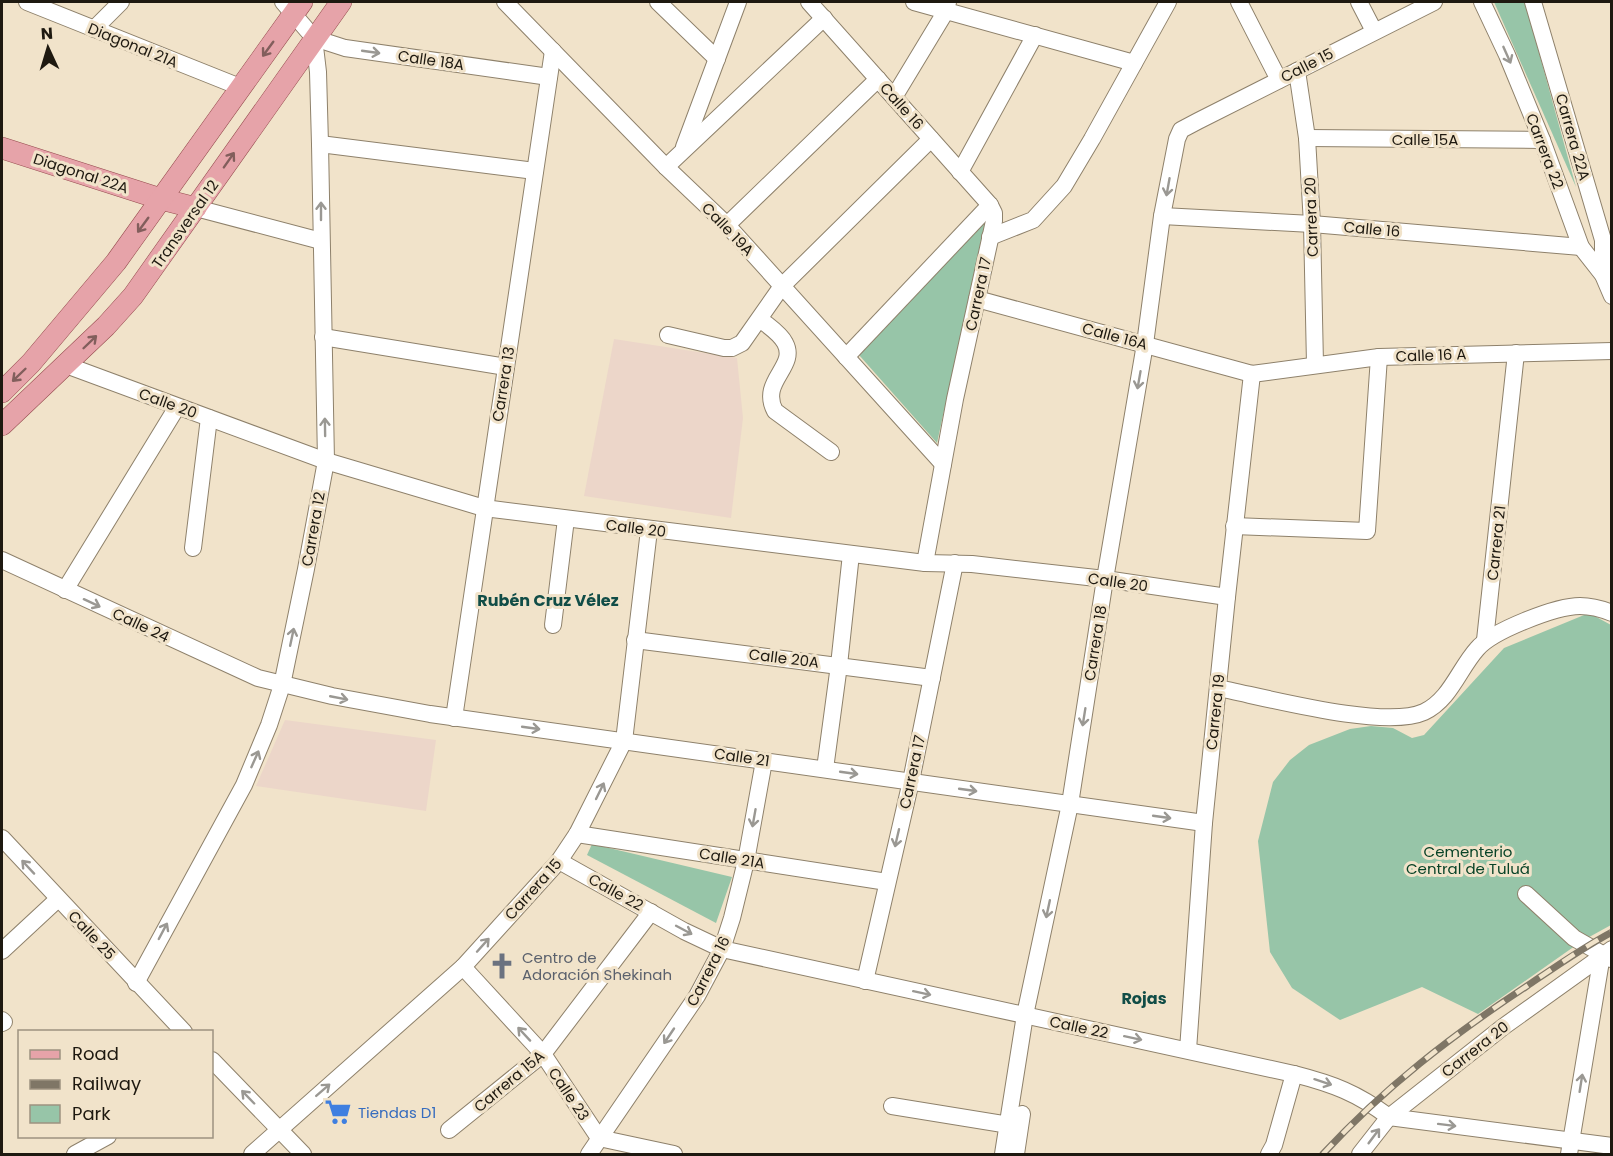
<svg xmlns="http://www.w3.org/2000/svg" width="1613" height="1156" font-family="Poppins,sans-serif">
  <rect width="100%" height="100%" fill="#f1e3ca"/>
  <g fill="#ecd6c9">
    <polygon points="614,339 737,358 743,418 731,518 584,496"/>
    <polygon points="285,720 436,740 426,811 256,786"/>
  </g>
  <g fill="#97c5a8">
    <polygon points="1494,2 1525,2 1576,187"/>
    <polygon points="985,222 937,443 859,355"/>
    <polygon points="1589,613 1611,625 1611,925 1582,941 1478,1014 1422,987 1340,1020 1292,988 1270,952 1258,841 1273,782 1290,760 1309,745 1350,729 1371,726 1393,728 1412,738 1424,735 1504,648"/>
    <polygon points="592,844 732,877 716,923 587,855"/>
  </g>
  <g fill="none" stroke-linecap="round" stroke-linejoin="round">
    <g stroke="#8e816b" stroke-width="18">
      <g id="minor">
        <polyline points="27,2 240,87"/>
        <polyline points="283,2 314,38"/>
        <polyline points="505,2 666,167 727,225 943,464"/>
        <polyline points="658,2 717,59"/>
        <polyline points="809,2 990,205 994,213 994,221 955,399 925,563"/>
        <polyline points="914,2 1134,63"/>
        <polyline points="1239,2 1279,80"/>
        <polyline points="1359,2 1374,31"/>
        <polyline points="1482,2 1507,55 1542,140 1581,247 1603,275 1612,296"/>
        <polyline points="1533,2 1603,240 1603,275"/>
        <polyline points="94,29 121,2"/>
        <polyline points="314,38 345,48 549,77"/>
        <polyline points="1297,71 1307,138 1312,224 1315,364"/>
        <polyline points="894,97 946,11 948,2"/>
        <polyline points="1307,138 1542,140"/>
        <polyline points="320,144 535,171"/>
        <polyline points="684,147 738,2"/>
        <polyline points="666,167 824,18"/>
        <polyline points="960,172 1035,35"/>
        <polyline points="196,208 321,241"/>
        <polyline points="1162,216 1312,224 1581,247"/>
        <polyline points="727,225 878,79"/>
        <polyline points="990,237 1033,220 1064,186 1092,139 1168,2"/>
        <polyline points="977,299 1252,374 1379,357 1612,351"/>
        <path d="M760,319c8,7 20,14 25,24 13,24 -26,38 -10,68l56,41"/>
        <polyline points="668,335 724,348 732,348 742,343 782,286 931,139"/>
        <polyline points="323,337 506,367"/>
        <polyline points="846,357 990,205"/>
        <polyline points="66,365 326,461 484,508 925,563 972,564 1105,579 1227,597"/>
        <polyline points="1234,526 1367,531 1379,357"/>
        <polyline points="193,548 209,418"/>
        <polyline points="2,560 258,678 332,696 430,714 1204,823"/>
        <polyline points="65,590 177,407"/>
        <polyline points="553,625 566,519"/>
        <polyline points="635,640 932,678"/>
        <polyline points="1485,640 1516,353"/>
        <path d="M1218,688c46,9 166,42 206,24 26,-12 35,-43 53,-63 15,-18 79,-43 103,-43 11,0 22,3 32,7"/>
        <polyline points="454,718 553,51"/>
        <polyline points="825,769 839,665 851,554"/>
        <polyline points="577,834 887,882"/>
        <polyline points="2,838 184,1032"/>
        <path d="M559,861l125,70 38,18 572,125c39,10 63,19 95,43l223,29"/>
        <polyline points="1526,894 1574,938 1611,959"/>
        <polyline points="2,951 58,899"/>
        <polyline points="463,967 543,1054 599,1138 674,1154"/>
        <polyline points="865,981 911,781 955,563"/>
        <polyline points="136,983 244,785 269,725 282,685 306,569 326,461 320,144 318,72 314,38"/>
        <polyline points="2,1020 4,1022 2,1023"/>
        <polyline points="1188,1050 1204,823 1227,597 1252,374"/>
        <polyline points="212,1060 303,1154"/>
        <polyline points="892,1106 1009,1125"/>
        <polyline points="449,1130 543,1054 651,912"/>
        <polyline points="75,1154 108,1136"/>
        <polyline points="252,1154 463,967 559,861 577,834 624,741 649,530"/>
        <polyline points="589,1154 697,996 722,949 732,918 746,861 764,761"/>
        <polyline points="1003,1154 1025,1015 1070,804 1105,579 1145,344 1162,216 1177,139 1181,130 1198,121 1434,2"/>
        <polyline points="1016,1154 1022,1114"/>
        <polyline points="1269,1154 1274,1145 1294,1074"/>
        <polyline points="1360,1154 1389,1117 1503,1027 1612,949"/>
        <polyline points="1569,1154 1602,955"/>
      </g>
    </g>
    <g stroke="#954b4e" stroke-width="22">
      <g id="major">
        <polyline points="2,148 161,199 196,208"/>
        <polyline points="2,392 31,363 116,262 302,2"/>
        <polyline points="2,425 106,326 133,296 341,2"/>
      </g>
    </g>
    <use href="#minor" stroke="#fff" stroke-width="16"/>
    <use href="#major" stroke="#e6a3a9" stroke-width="21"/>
    <g stroke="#7f7666" stroke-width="7">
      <path id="rail" d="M1323,1154c62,-67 128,-118 204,-168 28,-19 55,-38 85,-54"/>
    </g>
    <use href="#rail" stroke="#f1e3ca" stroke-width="4.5" stroke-dasharray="14" stroke-linecap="butt"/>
  </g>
  <defs><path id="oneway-shaft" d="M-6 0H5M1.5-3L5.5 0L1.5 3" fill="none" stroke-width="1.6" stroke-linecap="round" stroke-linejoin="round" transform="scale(1.5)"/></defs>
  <g stroke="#825e5c">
    <use href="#oneway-shaft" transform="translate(268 49) rotate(126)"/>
    <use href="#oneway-shaft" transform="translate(229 160) rotate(-55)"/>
    <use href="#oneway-shaft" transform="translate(143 225) rotate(126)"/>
    <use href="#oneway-shaft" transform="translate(90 342) rotate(-44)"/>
    <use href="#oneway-shaft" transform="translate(19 375) rotate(136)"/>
  </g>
  <g stroke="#9a9893">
    <use href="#oneway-shaft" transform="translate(371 52) rotate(8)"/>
    <use href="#oneway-shaft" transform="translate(1507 55) rotate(66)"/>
    <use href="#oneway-shaft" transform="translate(1168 187) rotate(100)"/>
    <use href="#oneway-shaft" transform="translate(321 211) rotate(-90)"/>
    <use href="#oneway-shaft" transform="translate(1139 380) rotate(100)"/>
    <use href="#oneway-shaft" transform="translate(325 427) rotate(-91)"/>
    <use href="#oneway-shaft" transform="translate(92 603) rotate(25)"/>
    <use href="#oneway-shaft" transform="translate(292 637) rotate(-78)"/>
    <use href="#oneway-shaft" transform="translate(339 698) rotate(11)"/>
    <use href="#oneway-shaft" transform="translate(1084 717) rotate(99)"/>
    <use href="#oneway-shaft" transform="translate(531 728) rotate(8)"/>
    <use href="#oneway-shaft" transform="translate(255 759) rotate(-66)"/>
    <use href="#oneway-shaft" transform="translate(849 773) rotate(8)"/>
    <use href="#oneway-shaft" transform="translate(968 790) rotate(8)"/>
    <use href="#oneway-shaft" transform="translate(600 791) rotate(-64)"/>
    <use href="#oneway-shaft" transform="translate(1162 817) rotate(8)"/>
    <use href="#oneway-shaft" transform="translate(754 818) rotate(100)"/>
    <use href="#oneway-shaft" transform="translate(897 838) rotate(103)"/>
    <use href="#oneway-shaft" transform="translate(28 867) rotate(-133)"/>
    <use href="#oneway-shaft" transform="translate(1048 909) rotate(102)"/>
    <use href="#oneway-shaft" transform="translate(684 930) rotate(28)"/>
    <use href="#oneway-shaft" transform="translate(163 931) rotate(-62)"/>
    <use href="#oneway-shaft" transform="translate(483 945) rotate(-48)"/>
    <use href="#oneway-shaft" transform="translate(922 993) rotate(12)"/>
    <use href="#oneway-shaft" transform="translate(524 1034) rotate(-133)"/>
    <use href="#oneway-shaft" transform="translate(669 1036) rotate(124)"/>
    <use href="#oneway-shaft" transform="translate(1133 1038) rotate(12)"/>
    <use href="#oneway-shaft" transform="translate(1323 1082) rotate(18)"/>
    <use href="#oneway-shaft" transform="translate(1581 1083) rotate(-81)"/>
    <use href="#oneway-shaft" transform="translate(323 1090) rotate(-41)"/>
    <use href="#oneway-shaft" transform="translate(248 1097) rotate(-134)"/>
    <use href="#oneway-shaft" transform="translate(1447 1125) rotate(7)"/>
    <use href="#oneway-shaft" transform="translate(1374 1136) rotate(-53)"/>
  </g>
  <defs>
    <g id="church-bare" transform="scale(2.07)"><path d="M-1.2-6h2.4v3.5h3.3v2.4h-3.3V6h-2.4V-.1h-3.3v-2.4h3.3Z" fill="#6b7280" stroke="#f1e3ca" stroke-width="2.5" paint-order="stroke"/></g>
    <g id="supermarket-bare" transform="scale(2.07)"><path d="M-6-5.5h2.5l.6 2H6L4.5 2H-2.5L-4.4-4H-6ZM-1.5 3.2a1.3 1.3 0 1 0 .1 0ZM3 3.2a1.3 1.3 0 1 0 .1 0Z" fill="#3f7fe0" stroke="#f1e3ca" stroke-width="2.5" paint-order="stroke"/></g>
  </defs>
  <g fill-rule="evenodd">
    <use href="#church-bare" x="502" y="966"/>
    <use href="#supermarket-bare" x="338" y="1112"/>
  </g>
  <g text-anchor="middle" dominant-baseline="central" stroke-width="6" stroke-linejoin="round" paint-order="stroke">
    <g font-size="15" fill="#1e1910" stroke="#f1e3ca">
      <text transform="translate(133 45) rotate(22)">Diagonal 21A</text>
      <text transform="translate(431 60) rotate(8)">Calle 18A</text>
      <text transform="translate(1307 65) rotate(-27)">Calle 15</text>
      <text transform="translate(902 106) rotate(48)">Calle 16</text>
      <text transform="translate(1573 137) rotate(74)">Carrera 22A</text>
      <text x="1425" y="139">Calle 15A</text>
      <text transform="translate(1545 151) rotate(69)">Carrera 22</text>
      <text transform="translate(81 173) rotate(18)">Diagonal 22A</text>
      <text transform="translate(1311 217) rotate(-92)">Carrera 20</text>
      <text transform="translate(185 224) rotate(-55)">Transversal 12</text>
      <text transform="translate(728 229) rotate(46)">Calle 19A</text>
      <text transform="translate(1372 229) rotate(5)">Calle 16</text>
      <text transform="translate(978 294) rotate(-78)">Carrera 17</text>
      <text transform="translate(1115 336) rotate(15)">Calle 16A</text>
      <text transform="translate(1431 355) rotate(-2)">Calle 16 A</text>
      <text transform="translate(503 384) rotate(-81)">Carrera 13</text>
      <text transform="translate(168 403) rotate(20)">Calle 20</text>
      <text transform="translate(636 528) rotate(7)">Calle 20</text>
      <text transform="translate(313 529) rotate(-80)">Carrera 12</text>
      <text transform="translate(1496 543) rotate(-84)">Carrera 21</text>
      <text transform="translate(1118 582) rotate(8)">Calle 20</text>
      <text transform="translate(141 625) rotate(25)">Calle 24</text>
      <text transform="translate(1095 643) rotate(-81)">Carrera 18</text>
      <text transform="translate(784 658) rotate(7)">Calle 20A</text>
      <text transform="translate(1215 712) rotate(-84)">Carrera 19</text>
      <text transform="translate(742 757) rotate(8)">Calle 21</text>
      <text transform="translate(912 772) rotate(-78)">Carrera 17</text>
      <text transform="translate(732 858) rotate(9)">Calle 21A</text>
      <text transform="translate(533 889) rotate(-48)">Carrera 15</text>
      <text transform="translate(616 892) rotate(29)">Calle 22</text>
      <text transform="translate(92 935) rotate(47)">Calle 25</text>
      <text transform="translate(708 971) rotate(-63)">Carrera 16</text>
      <text transform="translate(1079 1027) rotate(12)">Calle 22</text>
      <text transform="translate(1475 1049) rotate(-38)">Carrera 20</text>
      <text transform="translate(509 1081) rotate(-40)">Carrera 15A</text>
      <text transform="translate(569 1094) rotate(56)">Calle 23</text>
    </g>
    <g font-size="15" fill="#084327" stroke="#f1e3ca">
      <text x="1468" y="851">Cementerio<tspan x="1468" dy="17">Central de Tuluá</tspan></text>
    </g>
    <g font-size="15" fill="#5b616d" stroke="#f1e3ca" text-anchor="start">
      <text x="522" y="957">Centro de<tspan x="522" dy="17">Adoración Shekinah</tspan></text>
    </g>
    <g font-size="15" fill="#366cbe" stroke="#f1e3ca" text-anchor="start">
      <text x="358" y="1112">Tiendas D1</text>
    </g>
    <g font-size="16" font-weight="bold" fill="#114d47" stroke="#f1e3ca">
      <text x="548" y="600">Rubén Cruz Vélez</text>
      <text x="1144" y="998">Rojas</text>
    </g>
  </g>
  <rect width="1613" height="1156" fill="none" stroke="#1e1910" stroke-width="6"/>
  <rect x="18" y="1030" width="195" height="108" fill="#f1e3ca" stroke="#9d9280" stroke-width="1.5"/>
  <rect x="30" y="1050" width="30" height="9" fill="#e6a3a9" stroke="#9d9280" stroke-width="1.5"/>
  <text x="72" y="1060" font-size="18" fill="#1e1910">Road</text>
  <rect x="30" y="1080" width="30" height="9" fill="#7f7666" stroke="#9d9280" stroke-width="1.5"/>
  <text x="72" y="1090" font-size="18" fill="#1e1910">Railway</text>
  <rect x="30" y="1105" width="30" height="18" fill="#97c5a8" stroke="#9d9280" stroke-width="1.5"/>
  <text x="72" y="1120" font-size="18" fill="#1e1910">Park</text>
  <g transform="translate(48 48) rotate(356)" stroke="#f1e3ca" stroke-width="4.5" paint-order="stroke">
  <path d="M0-4.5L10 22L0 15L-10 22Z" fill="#1e1910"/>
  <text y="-9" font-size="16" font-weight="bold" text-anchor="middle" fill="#1e1910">N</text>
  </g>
</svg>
